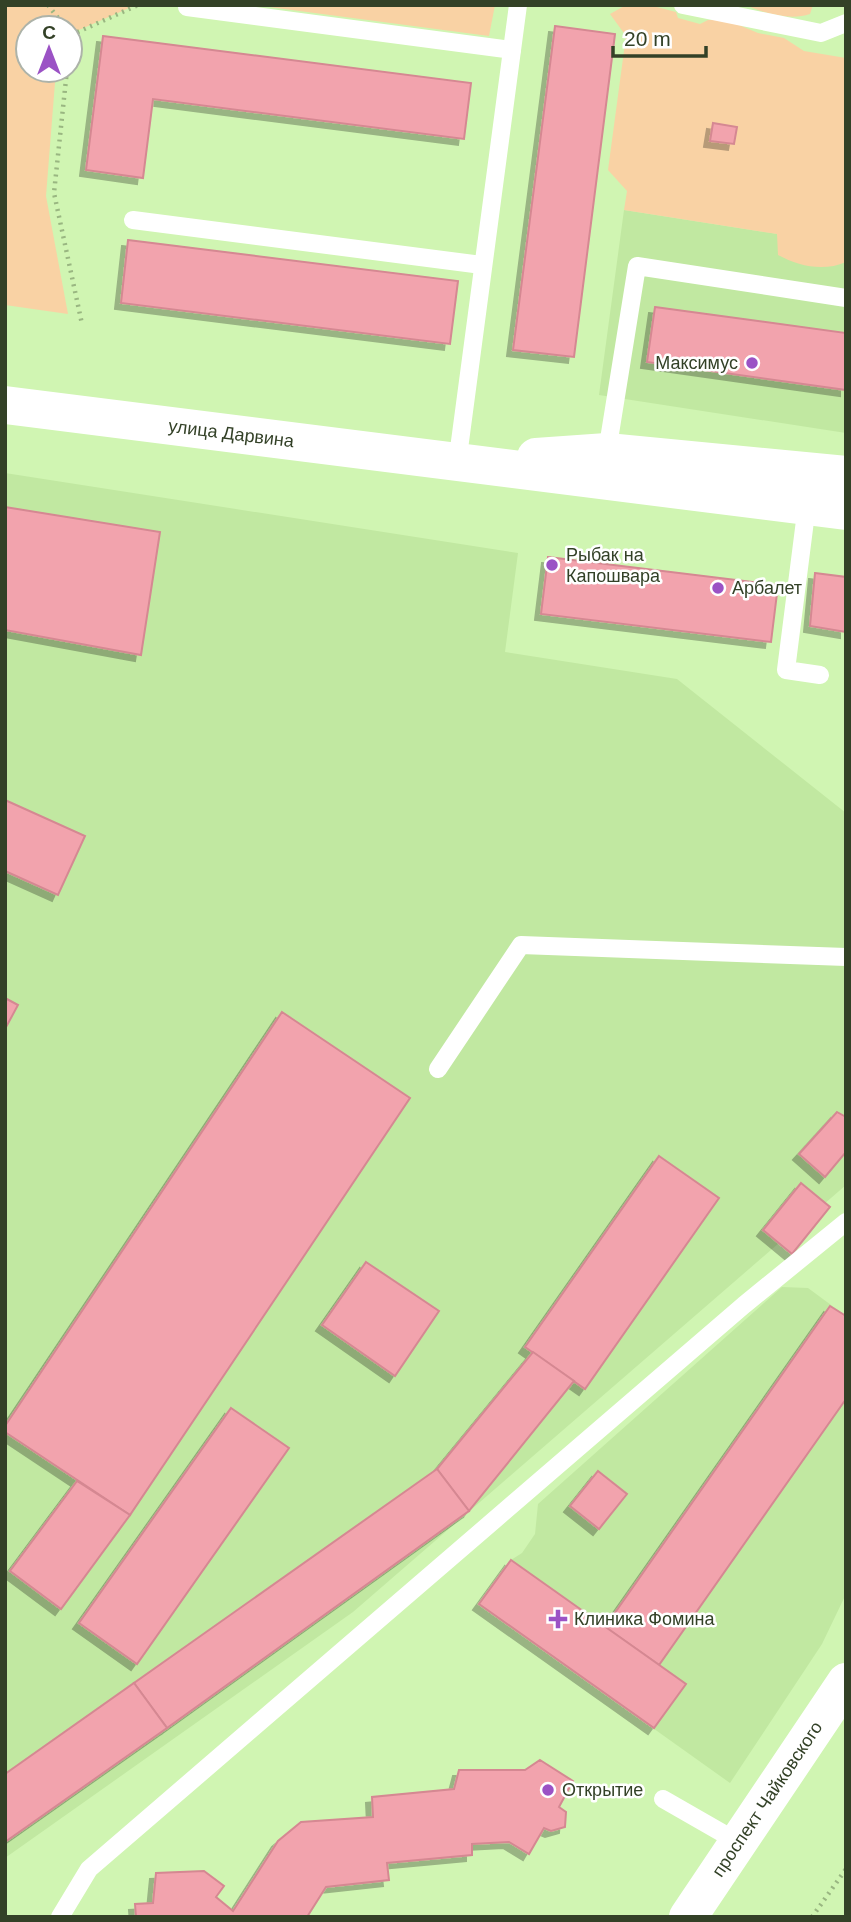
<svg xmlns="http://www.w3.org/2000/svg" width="851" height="1922" font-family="Arial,sans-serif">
  <defs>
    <filter id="shadow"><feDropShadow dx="-6" dy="6" stdDeviation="0" flood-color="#0004"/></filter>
  </defs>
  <rect width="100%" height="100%" fill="#d0f5b2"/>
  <g fill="#c1e8a1">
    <polygon points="846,110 846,433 599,395 624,210 822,241"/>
    <polygon points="5,473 518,553 505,652 677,679 846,813 846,1185 353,1612 5,1858"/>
    <polygon points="782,1287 808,1288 846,1316 846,1594 822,1644 730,1783 479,1604 511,1560 522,1553 535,1534 538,1504"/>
  </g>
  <g fill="#f9d2a4">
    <polygon points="5,5 136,5 70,34 70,28 28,28 28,70 56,70 46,196 68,314 5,305"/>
    <polygon points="254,5 495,5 489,36"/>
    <path d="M626,5h23l27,7 2,6 22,6 8,-4h19l31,13 26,5 20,13 42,7v204c-23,10 -47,4 -68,-7l-1,-21 -153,-24 3,-19 -19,-21 18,-134 -16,-22z"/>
    <path d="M745,5h68l-3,9c-20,7 -46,-1 -65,-9z"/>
  </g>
  <g fill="#f2a3ad" stroke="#d58892" stroke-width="2" filter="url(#shadow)">
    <polygon points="555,26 615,34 574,357 513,350"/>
    <polygon points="103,36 471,83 464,139 153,99 143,178 86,170"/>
    <polygon points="713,123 737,127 734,144 710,141"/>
    <polygon points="128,240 458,281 450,344 121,303"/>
    <polygon points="655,307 846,333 846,390 647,362"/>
    <polygon points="5,507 160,532 141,655 5,630"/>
    <polygon points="548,557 778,585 771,642 541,614"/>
    <polygon points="815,573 846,577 846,632 810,626"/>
    <polygon points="5,800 85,836 58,895 5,871"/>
    <polygon points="5,998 18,1005 5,1029"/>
    <polygon points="282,1012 410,1098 130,1515 5,1432 5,1426"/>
    <polygon points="837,1112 846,1117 846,1152 825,1177 799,1154"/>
    <polygon points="659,1156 719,1198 585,1389 525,1347"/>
    <polygon points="801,1183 830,1207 792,1254 763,1230"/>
    <polygon points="366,1262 439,1311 395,1376 322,1325"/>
    <polygon points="830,1306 846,1316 846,1399 659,1665 605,1627"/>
    <polygon points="533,1352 574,1381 469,1511 437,1469"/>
    <polygon points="231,1408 289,1448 137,1664 79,1623"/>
    <polygon points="437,1469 469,1511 167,1728 134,1683"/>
    <polygon points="598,1471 627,1494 599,1529 570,1506"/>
    <polygon points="77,1481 130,1515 61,1609 10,1571"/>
    <polygon points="511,1560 686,1684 654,1728 479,1604"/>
    <polygon points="134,1683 167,1728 5,1842 5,1774"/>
    <polygon points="540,1760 573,1781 559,1807 566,1812 565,1827 551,1831 544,1828 529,1854 509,1842 472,1844 472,1855 387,1863 389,1880 326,1887 307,1917 136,1917 135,1904 153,1903 156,1873 204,1871 224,1886 216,1897 233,1911 278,1841 301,1822 373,1817 372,1797 454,1789 459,1770 525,1770"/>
  </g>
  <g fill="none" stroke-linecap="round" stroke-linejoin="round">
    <g stroke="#99b681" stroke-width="4.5" stroke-dasharray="2 5" stroke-linecap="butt">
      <polyline points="48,5 66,28"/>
      <polyline points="71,35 138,5"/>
      <polyline points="67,70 54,193 82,324"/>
      <polyline points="812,1917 846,1869"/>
    </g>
    <g stroke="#fff" stroke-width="18">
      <polyline points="683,5 821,33 846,23"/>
      <polyline points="187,7 512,50"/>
      <polyline points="133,220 482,265"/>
      <polyline points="607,452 637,266 846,298"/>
      <polyline points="457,464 518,5"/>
      <polyline points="807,505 786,670 820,675"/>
      <polyline points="438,1069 521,945 846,957"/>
      <polyline points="663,1799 738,1842"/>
      <polyline points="60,1917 89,1869 744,1305 846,1222"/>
    </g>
    <g stroke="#fff" stroke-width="38">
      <path id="s1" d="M5,405l841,106"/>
      <polyline points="536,457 607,452 846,475"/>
    </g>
    <path stroke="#fff" stroke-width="38" id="s2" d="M688,1917l158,-235"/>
  </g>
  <g fill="#9b52c5" stroke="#fff" stroke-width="2.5">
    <circle cx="752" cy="363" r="7"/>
    <circle cx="552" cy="565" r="7"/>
    <circle cx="718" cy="588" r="7"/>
    <path d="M554.5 1608.5h7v7h7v7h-7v7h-7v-7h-7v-7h7z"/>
    <circle cx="548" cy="1790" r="7"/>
  </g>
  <g text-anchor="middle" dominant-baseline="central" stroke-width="5" stroke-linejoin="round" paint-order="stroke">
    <g font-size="18" fill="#334127" stroke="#fff" text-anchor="start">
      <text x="738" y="363" text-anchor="end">Максимус</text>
      <text x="566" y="555">Рыбак на<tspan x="566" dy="21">Капошвара</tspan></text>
      <text x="732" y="588">Арбалет</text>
      <text x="574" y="1619">Клиника Фомина</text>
      <text x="562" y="1790">Открытие</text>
    </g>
    <g font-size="18" fill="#334127" stroke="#fff">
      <text stroke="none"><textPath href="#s1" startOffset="228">улица Дарвина</textPath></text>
      <text stroke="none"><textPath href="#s2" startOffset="142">проспект Чайковского</textPath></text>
    </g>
  </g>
  <rect width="851" height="1922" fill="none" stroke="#334127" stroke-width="14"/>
  <g transform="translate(49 49)"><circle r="33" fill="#ffffff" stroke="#adb3a9" stroke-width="2"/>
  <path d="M0-5L12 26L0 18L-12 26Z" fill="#9b52c5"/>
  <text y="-10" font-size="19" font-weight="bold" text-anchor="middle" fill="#334127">С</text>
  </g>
  <path d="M613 46v10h93v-10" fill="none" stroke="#334127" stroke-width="3.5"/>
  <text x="624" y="46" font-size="21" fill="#334127" stroke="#ffffff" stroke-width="5" paint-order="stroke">20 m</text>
</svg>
